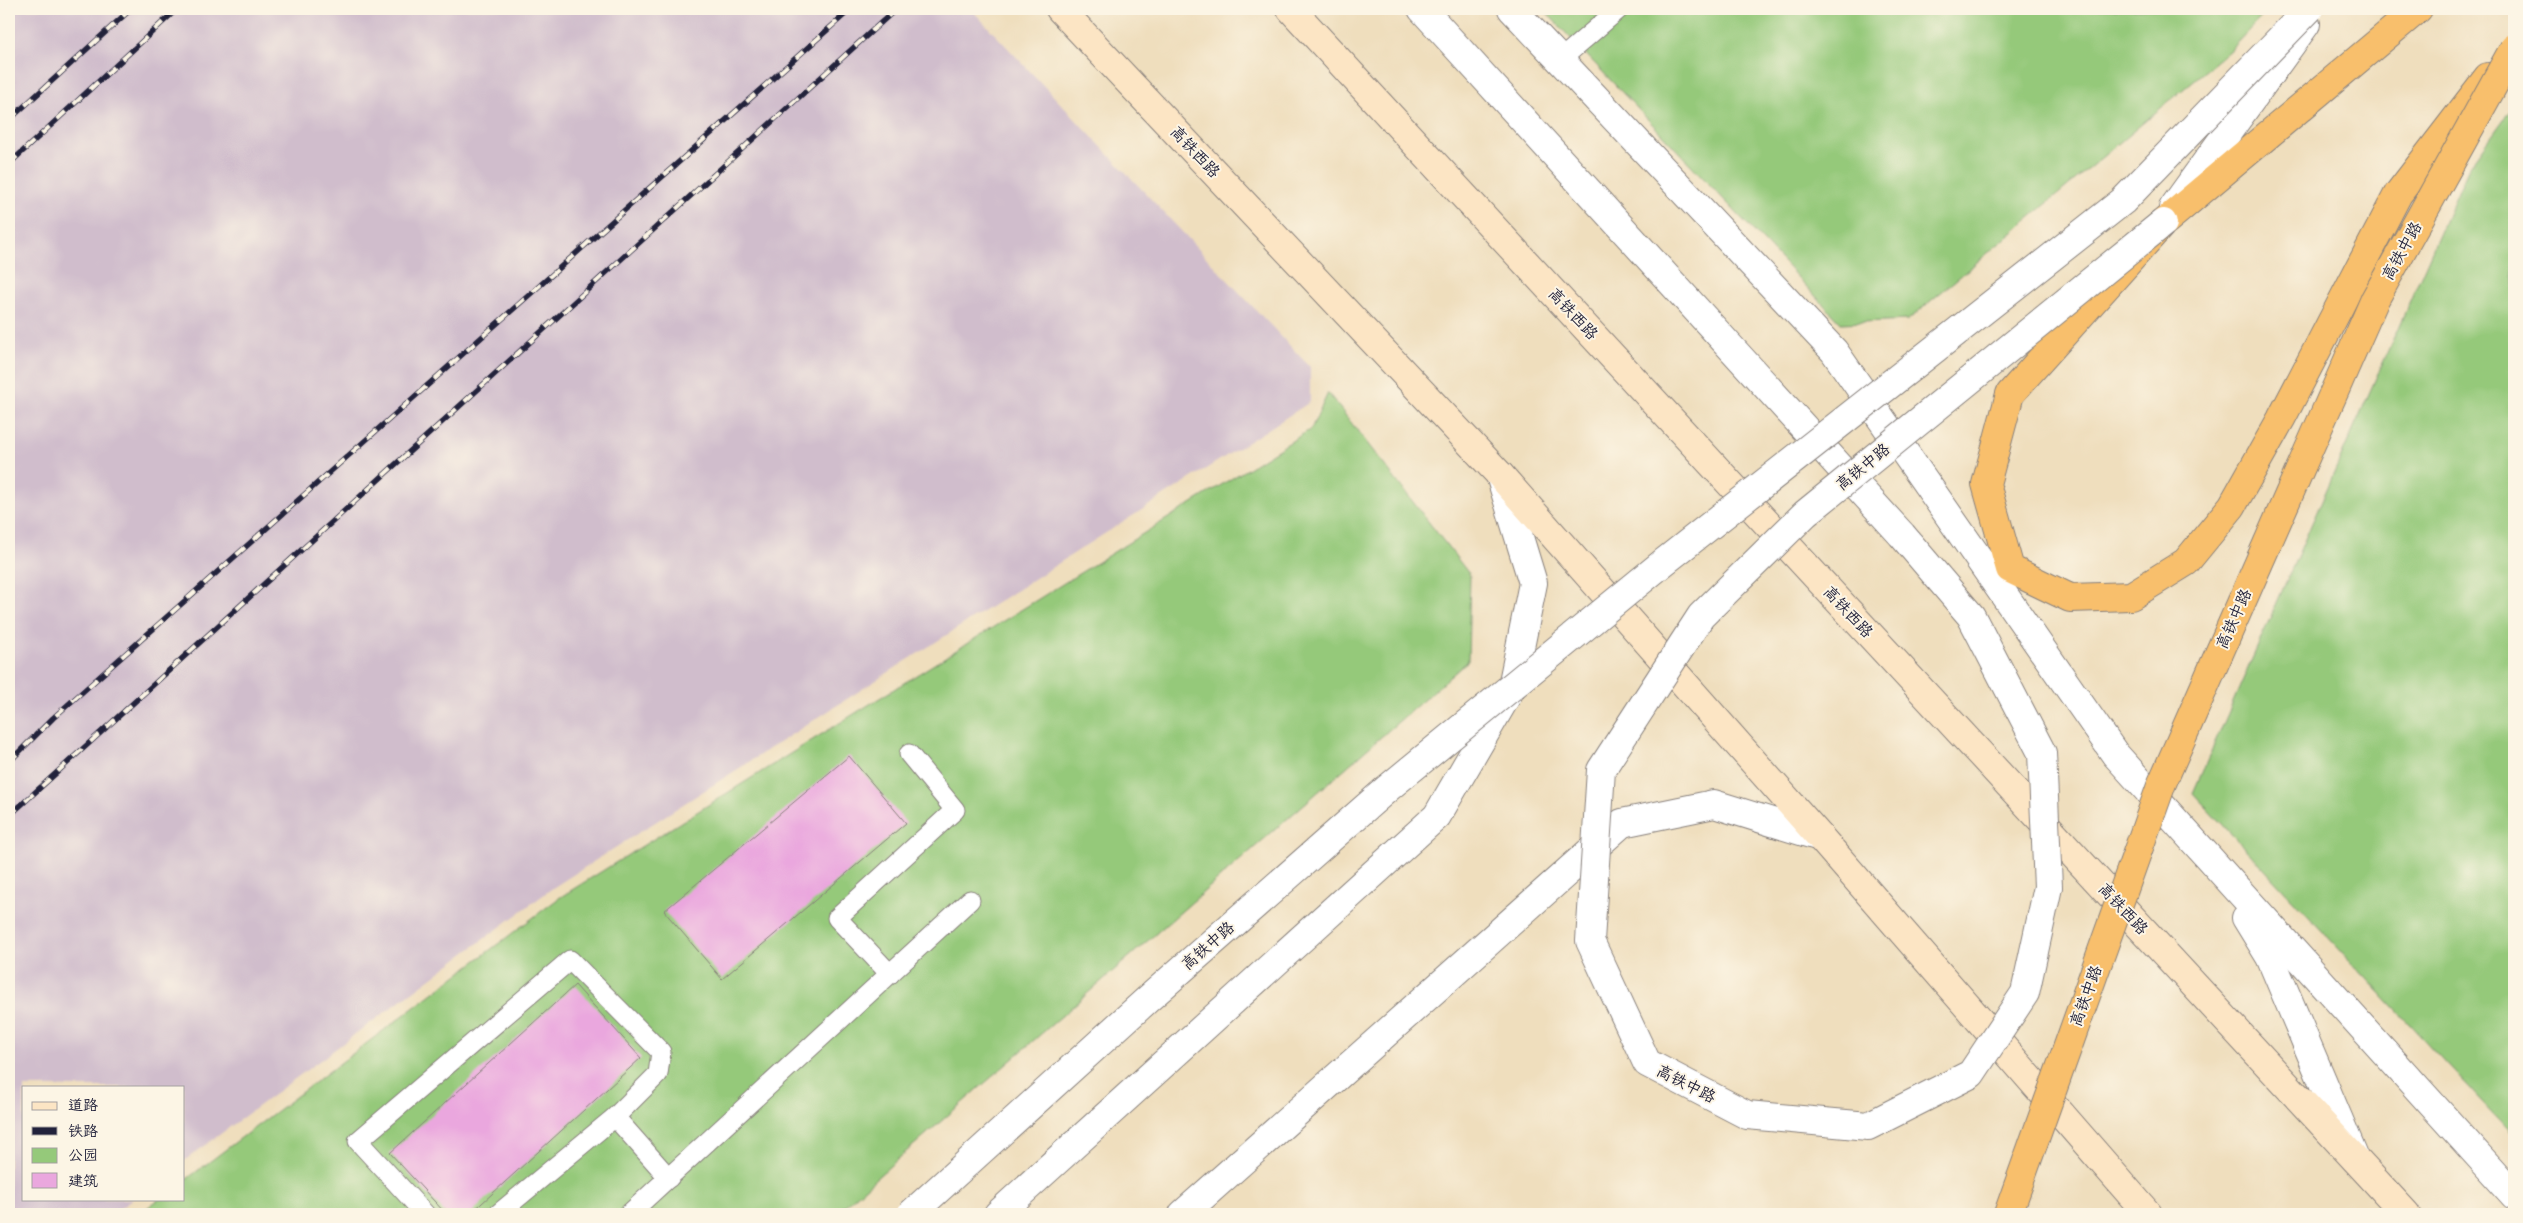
<svg xmlns="http://www.w3.org/2000/svg" width="2523" height="1223" font-family="'Architects Daughter','LXGW WenKai TC',sans-serif">
  <rect width="100%" height="100%" fill="#fcf5e5"/>
  <filter id="ink" filterUnits="userSpaceOnUse"><feTurbulence type="fractalNoise" baseFrequency=".02" numOctaves="2"/><feDisplacementMap in="SourceGraphic" scale="10" xChannelSelector="R" yChannelSelector="G"/><feConvolveMatrix kernelMatrix="1 2 1 2 8 2 1 2 1" color-interpolation-filters="sRGB"/></filter>
  <filter id="wash" filterUnits="userSpaceOnUse"><feTurbulence type="fractalNoise" baseFrequency=".0096" numOctaves="4" result="noise"/><feDisplacementMap in="SourceGraphic" scale="20" xChannelSelector="R" yChannelSelector="G"/><feGaussianBlur stdDeviation="1.12" result="paint"/><feColorMatrix in="noise" values="0 0 0 0 0 0 0 0 0 0 0 0 0 0 0 0 0 1.4 0 .05"/><feComposite in="paint" operator="in"/></filter>
  <g filter="url(#wash)">
    <rect width="100%" height="100%" fill="#efdebd"/>
    <polygon fill="#d0bdcc" points="9,9 971,9 1310,367 1310,402 554,887 184,1161 184,1087 24,1087 24,1199 133,1199 112,1214 9,1214"/>
    <g fill="#95c97a" stroke="#5c765a">
      <polygon points="1543,9 2269,9 2230,50 1908,320 1841,323"/>
      <polygon points="2514,105 2514,1136 2193,793 2468,169"/>
      <polygon points="1328,393 1470,575 1468,661 835,1214 139,1214 159,1199 184,1199 184,1181 559,898 1311,429"/>
    </g>
    <g id="blocks">
      <g fill="#eaa7de">
        <polygon points="849,756 906,823 722,979 664,911"/>
        <polygon points="575,985 641,1058 470,1214 446,1214 390,1153"/>
      </g>
    </g>
  </g>
  <g filter="url(#ink)">
    <use href="#blocks" fill-opacity="0" stroke="#88807c" stroke-width="1"/>
    <g fill="none" stroke-linecap="round" stroke-linejoin="round">
      <g stroke="#88807c" stroke-width="21">
        <g id="service">
          <polyline points="1560,60 1619,9"/>
          <polyline points="890,974 837,918 955,810 909,754"/>
          <polyline points="615,1117 669,1178"/>
          <polyline points="425,1214 358,1141 570,960 661,1052 658,1074 615,1117 498,1214"/>
          <polyline points="629,1214 970,900"/>
        </g>
      </g>
      <g stroke="#88807c" stroke-width="30">
        <g id="tertiary">
          <polyline points="1422,9 1902,535"/>
          <polyline points="1512,9 1834,351 2115,754 2514,1195"/>
          <polyline points="2173,208 2306,24"/>
          <polyline points="2246,918 2270,957 2355,1158"/>
          <polyline points="998,1214 1437,816 1512,687 1533,583 1500,475"/>
          <polyline points="1183,1214 1622,823 1714,804 1820,837"/>
        </g>
      </g>
      <g stroke="#88807c" stroke-width="30">
        <g id="secondary">
          <polyline points="1060,9 1500,475 1820,837 2148,1214"/>
          <polyline points="1291,9 2406,1214"/>
        </g>
      </g>
      <g stroke="#88807c" stroke-width="30">
        <polyline id="trunk" points="2418,9 2163,223 2010,394 1986,484 2010,569 2070,598 2131,596 2186,562 2232,506 2281,419 2398,194 2488,77"/>
      </g>
      <use href="#service" stroke="#fff" stroke-width="19"/>
      <use href="#tertiary" stroke="#fff" stroke-width="28"/>
      <use href="#secondary" stroke="#fce5c4" stroke-width="28"/>
      <use href="#trunk" stroke="#f8bf6c" stroke-width="28"/>
      <g stroke="#22223b" stroke-width="5.5">
        <g id="rail">
          <polyline points="9,120 131,9"/>
          <polyline points="9,164 177,9"/>
          <polyline points="9,762 53,718 851,9"/>
          <polyline points="9,816 896,9"/>
        </g>
      </g>
      <use href="#rail" stroke="#fcf5e5" stroke-width="4" stroke-dasharray="11" stroke-linecap="butt"/>
      <g stroke="#88807c" stroke-width="30" stroke-linecap="butt">
        <g id="tertiary-bridge">
          <polyline points="1902,535 1971,616 2042,753 2048,887 2025,993 1971,1074 1868,1126 1747,1115 1647,1063 1590,941 1601,770 1701,616 1805,514 2163,223"/>
          <polyline points="911,1214 1148,999 1388,788 1664,562 2123,201 2309,9"/>
        </g>
      </g>
      <g stroke="#88807c" stroke-width="30" stroke-linecap="butt">
        <polyline id="trunk-bridge" points="2008,1214 2162,783 2375,299 2514,48"/>
      </g>
      <use href="#tertiary-bridge" stroke="#fff" stroke-width="28"/>
      <use href="#trunk-bridge" stroke="#f8bf6c" stroke-width="28"/>
    </g>
  </g>
  <g text-anchor="middle" dominant-baseline="central" stroke-width="4" stroke-linejoin="round" paint-order="stroke">
    <g font-size="16" fill="#22223b" stroke="#fcf5e5">
      <text transform="translate(1195 152) rotate(47)">高铁西路</text>
      <text transform="translate(2402 251) rotate(-61)">高铁中路</text>
      <text transform="translate(1573 314) rotate(47)">高铁西路</text>
      <text transform="translate(1863 467) rotate(-39)">高铁中路</text>
      <text transform="translate(1848 612) rotate(47)">高铁西路</text>
      <text transform="translate(2234 619) rotate(-66)">高铁中路</text>
      <text transform="translate(2123 909) rotate(47)">高铁西路</text>
      <text transform="translate(1208 946) rotate(-41)">高铁中路</text>
      <text transform="translate(2086 996) rotate(-70)">高铁中路</text>
      <text transform="translate(1686 1084) rotate(27)">高铁中路</text>
    </g>
  </g>
  <rect width="2523" height="1223" fill="none" stroke="#fcf5e5" stroke-width="30"/>
  <rect x="22" y="1086" width="162" height="115" fill="#fcf5e5" stroke="#a5a1a1"/>
  <rect x="32" y="1102" width="25" height="8" fill="#fce5c4" stroke="#a5a1a1"/>
  <text x="68" y="1110" font-size="15" fill="#22223b">道路</text>
  <rect x="32" y="1127" width="25" height="8" fill="#22223b" stroke="#a5a1a1"/>
  <text x="68" y="1136" font-size="15" fill="#22223b">铁路</text>
  <rect x="32" y="1148" width="25" height="15" fill="#95c97a" stroke="#a5a1a1"/>
  <text x="68" y="1160" font-size="15" fill="#22223b">公园</text>
  <rect x="32" y="1173" width="25" height="15" fill="#eaa7de" stroke="#a5a1a1"/>
  <text x="68" y="1186" font-size="15" fill="#22223b">建筑</text>
</svg>
